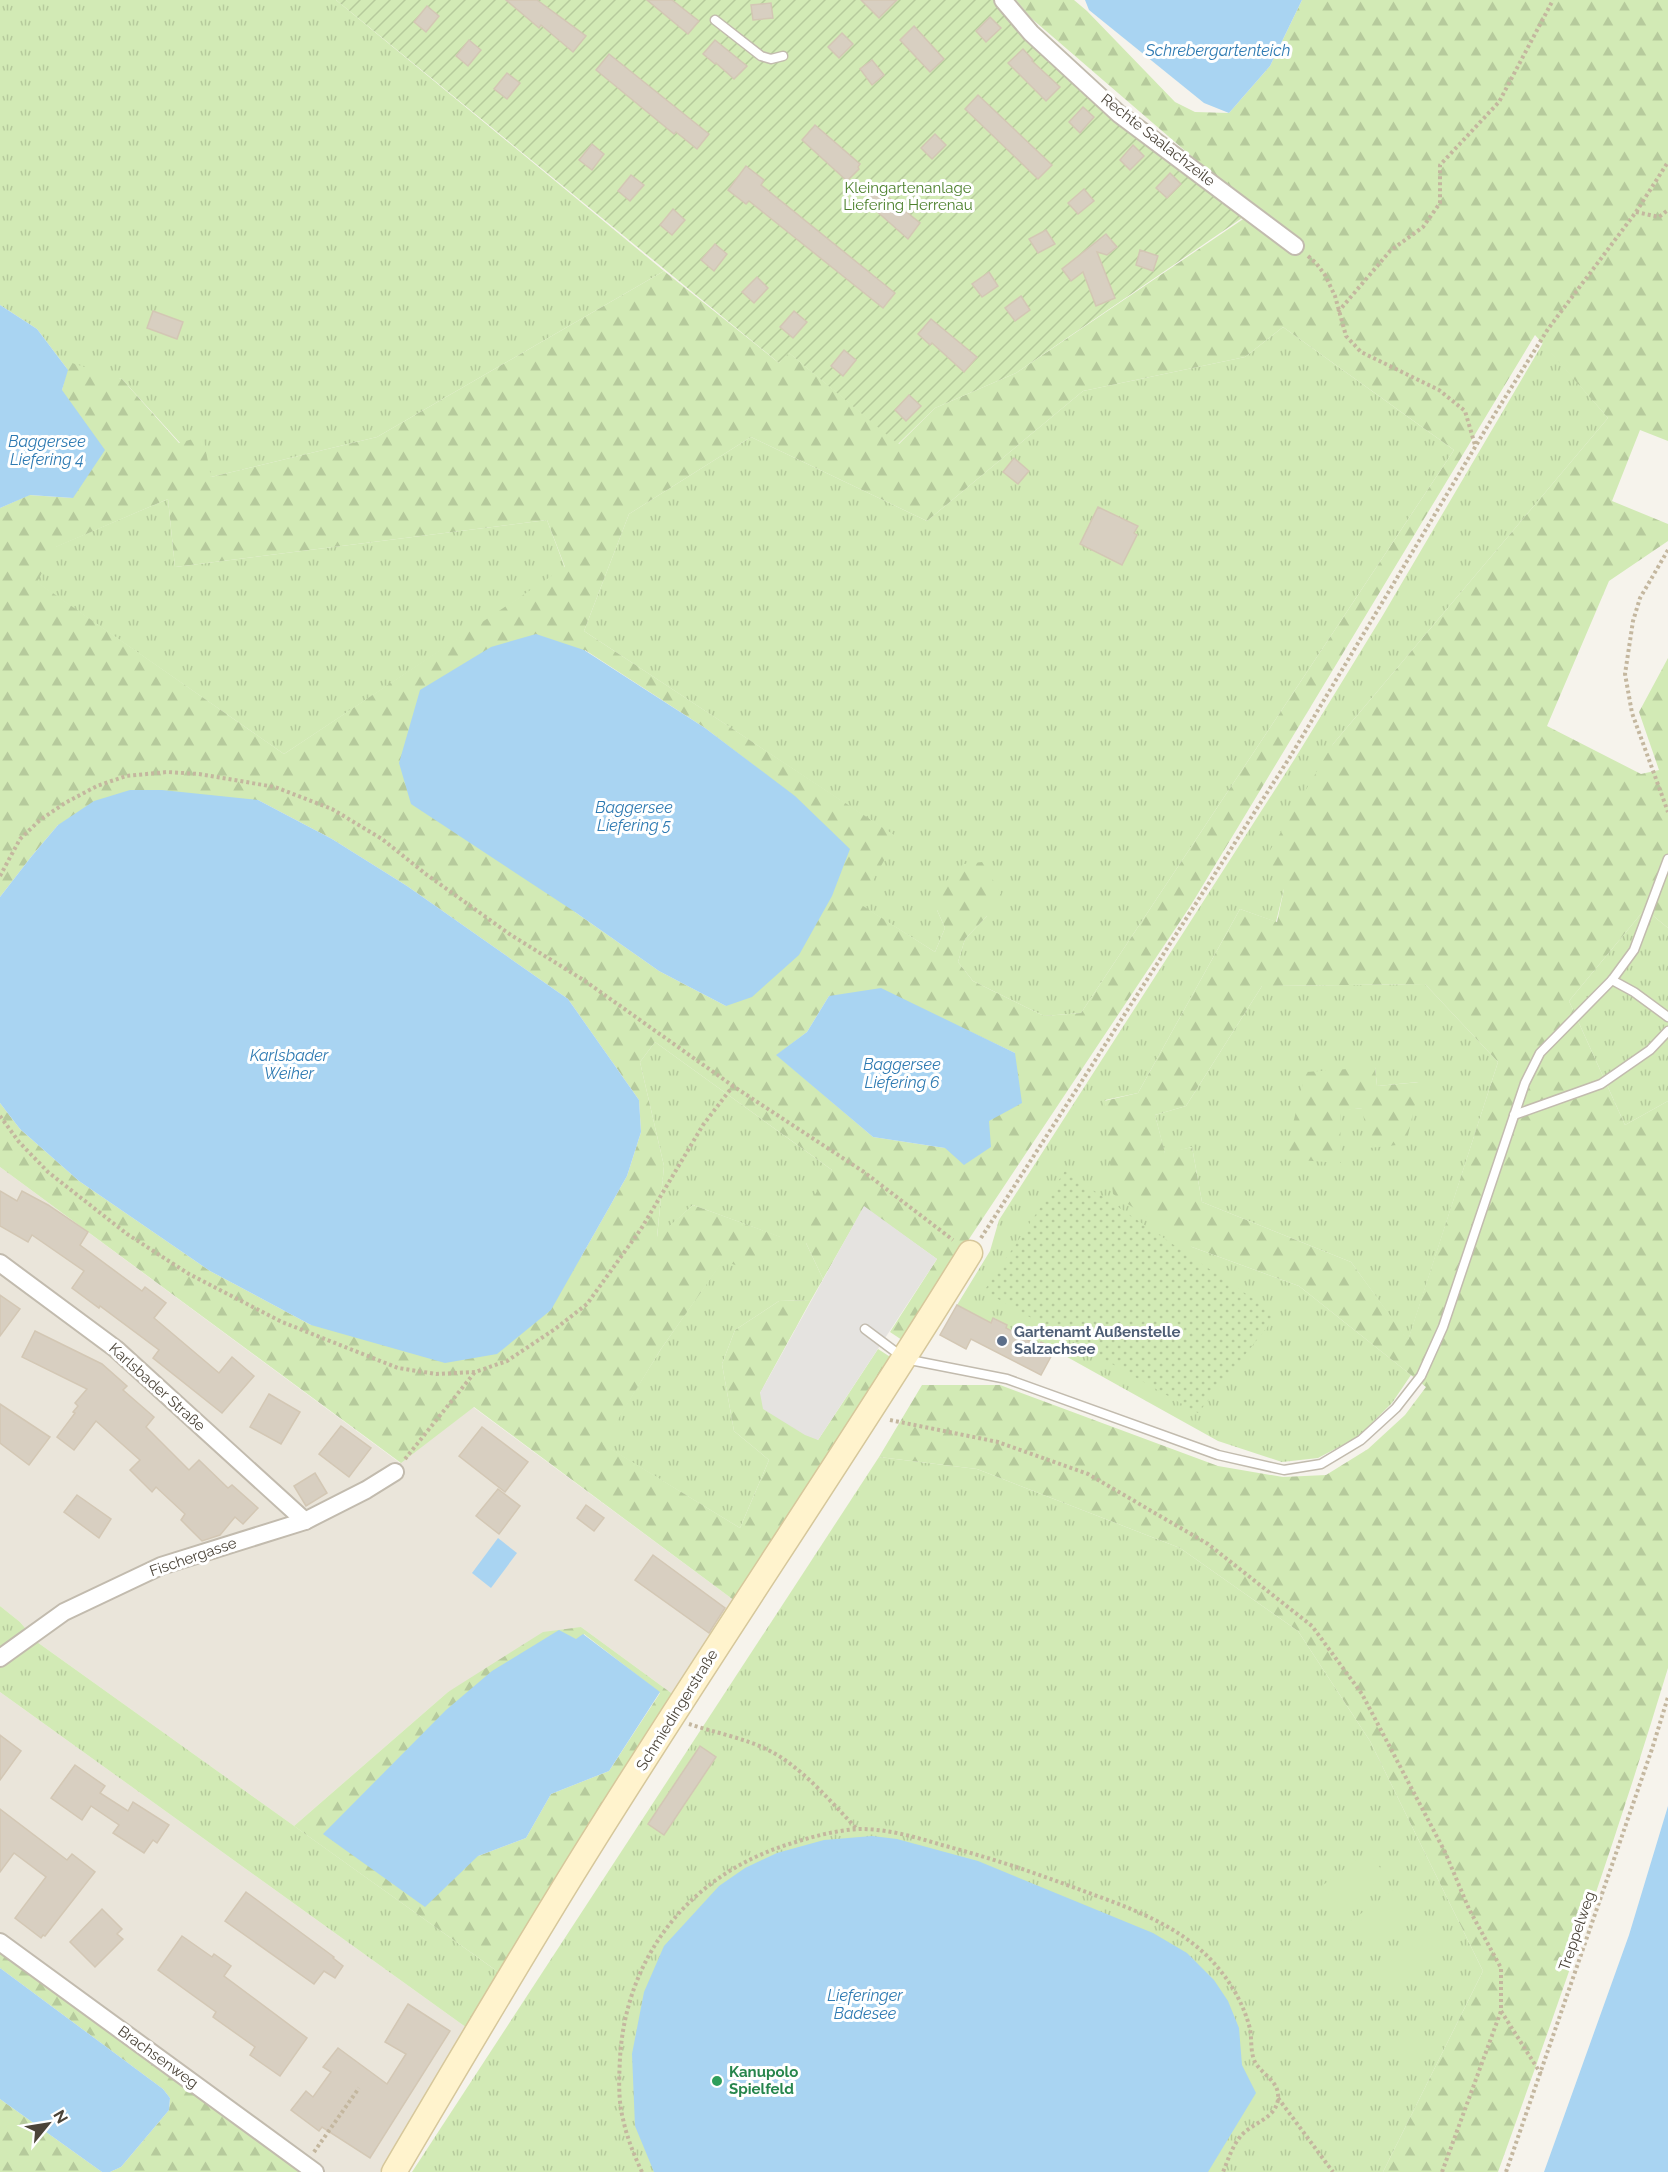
<svg xmlns="http://www.w3.org/2000/svg" width="1668" height="2172" font-family="Raleway,sans-serif">
  <defs>
    <pattern id="grass-tufts" width="24" height="20" patternUnits="userSpaceOnUse" patternTransform="scale(1.5)"><rect width="24" height="20" fill="#d2eab5"/><path d="M3 7l-1-3M5 7V3M7 7l1-3M15 17l-1-3M17 17v-4M19 17l1-3" fill="none" stroke="#b6ca9c"/></pattern>
    <pattern id="forest-firs" width="22" height="20" patternUnits="userSpaceOnUse" patternTransform="scale(1.5)"><rect width="22" height="20" fill="#d2eab5"/><path d="M5 1l3.5 6h-7zM16 11l3.5 6h-7z" fill="#b6ca9c"/></pattern>
    <pattern id="park-dots" width="8" height="8" patternUnits="userSpaceOnUse" patternTransform="scale(1.5)"><rect width="8" height="8" fill="#d2eab5"/><path d="M2 2h.1M6 6h.1" fill="none" stroke="#b6ca9c" stroke-width="1.8" stroke-linecap="round"/></pattern>
    <pattern id="garden-furrows" width="10" height="10" patternUnits="userSpaceOnUse" patternTransform="scale(1.5)"><rect width="10" height="10" fill="#d2eab5"/><path d="M-1 1l2-2M0 10L10 0M9 11l2-2" fill="none" stroke="#b6ca9c"/></pattern>
  </defs>
  <rect width="100%" height="100%" fill="#f6f3ec"/>
  <g fill="#eae5da">
    <polygon points="0,1167 400,1463 473,1407 739,1604 678,1698 581,1627 448,1692 294,1826 37,1642 20,1622 0,1606"/>
    <polygon points="0,1692 467,2028 380,2172 303,2172 0,1949"/>
  </g>
  <g fill="url(#grass-tufts)" fill-rule="evenodd">
    <polygon points="0,0 336,0 664,271 377,437 211,477 122,379 68,370 37,329 0,305"/>
    <polygon points="1283,327 1454,450 1081,1013 1044,1016 973,981 958,962 965,939 987,916 937,910 945,928 935,952 859,904 896,837 584,631 629,514 751,437 927,521 1083,391 1245,357"/>
    <polygon points="1543,343 1608,418 1333,744 1284,889 1276,922 1240,909 1138,1093 1105,1100 1192,1247 1299,1286 1411,1375 1392,1403 1358,1437 1318,1458 1282,1462 1218,1441 1042,1343 1039,1346 1006,1328 1007,1325 994,1318 991,1323 957,1305 990,1251 999,1220 1294,760 1383,615"/>
    <polygon points="168,499 175,567 547,520 565,568 284,754 36,582 55,547"/>
    <polygon points="1645,909 1668,928 1668,1101 1625,1125 1569,1001"/>
    <path d="M1425,984l73,78 -90,279 -57,-79 -149,-60 -10,-55 -27,7 -10,-39 31,-9 76,-120zM1375,1067l2,19 42,-4 -56,26 -23,2z"/>
    <polygon points="655,1042 832,1170 806,1243 823,1279 811,1300 779,1301 735,1330 722,1364 734,1431 769,1460 740,1528 602,1444 661,1349 723,1260 780,1237 693,1205 657,1238 664,1166 640,1062"/>
    <polygon points="879,1457 977,1469 1180,1548 1298,1631 1370,1741 1483,1971 1383,2172 412,2172"/>
    <polygon points="0,1606 20,1622 37,1642 501,1974 467,2028 0,1692"/>
  </g>
  <g fill="url(#forest-firs)" fill-rule="evenodd">
    <path d="M1016,0h58l13,11 88,91 20,10 34,1 41,-47 32,-66h366v441l-28,-11 -28,71 56,23v17l-59,40 -62,145 94,48 18,-4 -20,-58 29,-54v270l-23,-19 -76,92 56,124 43,-24v567c-51,169 -110,337 -170,504h-115l100,-201 -113,-230 -72,-110 -118,-83 -203,-79 -98,-12 43,-72h78l218,81 65,11 43,-2 42,-26 37,-34 21,-28 -127,-101 -107,-39 -79,-53 -9,-93 34,-8 102,-184 37,13 7,-33 -22,-25 71,-120 275,-326 -73,-83 -344,570 -220,331 -66,106 -15,-10 47,-73 -73,-52 -41,72 -17,-36 -1,-34 27,-39 -177,-128 -15,20 24,104 -7,71 36,-32 88,32 -27,34 -31,-10 -62,88 -58,95 137,84 29,-68 -35,-29 -12,-67 13,-34 44,-29 32,-1 -51,93 58,47 60,-91 17,11 -156,244 -265,-197 -73,56 -401,-296v-64l20,26 59,52 131,90 101,54 270,-68 46,-81 14,-44 -2,-32 -71,-101 -161,-113 -75,-47 -74,-39 -200,25 -27,32 -31,40v-389l29,-13 44,3 -11,-108 7,-28 53,17 57,64 24,-7 8,41 166,-40 287,-166 115,92 9,-11 111,92 36,-36 81,-35 239,-162 -224,-193zM1283,327l171,123 -373,563 -37,3 -71,-35 -15,-19 7,-23 22,-23 14,-23 -19,-31 -18,2 -22,21 -5,25 8,18 -10,24 -75,-48 37,-67 -313,-206 45,-117 122,-77 176,84 156,-130 162,-34zM168,499l7,68 372,-47 18,47 -281,187 -247,-172 19,-35zM585,650l120,78 90,69 -69,209 -67,-35 -84,-59zM1425,984l73,78 -90,278 -57,-78 -149,-60 -10,-55 -27,6 -10,-38 31,-9 76,-120zM829,996l129,30 57,27 -27,68 -43,27 -72,-11 -96,-82 30,-23z"/>
    <polygon points="1375,1067 1377,1086 1420,1082 1406,1144 1369,1148 1362,1108 1340,1111 1341,1163 1284,1159 1306,1072"/>
    <path d="M581,1627l97,71 -177,276 -207,-148 154,-134 95,-60zM584,1634l76,59 -51,78 -58,23 -25,44 -48,18z"/>
    <polygon points="0,1949 303,2172 110,2172 121,2167 169,2110 170,2098 163,2089 0,1968"/>
    <polygon points="0,2099 102,2172 0,2172"/>
  </g>
  <polygon fill="url(#park-dots)" points="1065,1171 1277,1315 1198,1413 984,1291"/>
  <polygon fill="url(#garden-furrows)" points="336,0 994,0 1017,28 1245,216 1016,373 935,408 898,444 789,353 779,363"/>
  <g fill="#d2eab5">
    <polygon points="1368,1851 1386,1876 1340,1910 1322,1886"/>
    <polygon points="1396,1888 1415,1913 1367,1949 1348,1923"/>
    <polygon points="1422,1925 1443,1948 1400,1988 1379,1965"/>
    <polygon points="1406,2031 1424,2047 1405,2066 1388,2050"/>
  </g>
  <polygon fill="#e5e3e0" points="864,1206 937,1259 818,1440 805,1435 763,1409 760,1393"/>
  <g fill="#a9d4f2">
    <polygon points="1085,0 1302,0 1270,66 1229,113 1204,103 1089,10"/>
    <polygon points="0,305 37,329 68,370 62,390 105,450 73,498 30,495 0,508"/>
    <polygon points="536,634 584,650 705,728 795,796 850,849 832,896 799,955 752,997 726,1006 659,971 575,912 411,804 399,763 420,690 491,647"/>
    <polygon points="130,790 162,790 258,800 332,839 407,886 568,999 639,1100 641,1132 627,1176 551,1310 497,1354 445,1363 311,1325 210,1271 79,1181 20,1129 0,1103 0,897 31,857 58,825 94,801"/>
    <polygon points="881,988 1015,1053 1022,1103 989,1121 991,1147 964,1165 945,1148 873,1137 776,1055 807,1032 829,996"/>
    <polygon points="498,1538 517,1553 491,1588 472,1573"/>
    <polygon points="559,1630 576,1639 583,1634 660,1692 609,1771 551,1794 526,1838 478,1856 425,1907 323,1834 446,1710 492,1671"/>
    <polygon points="1668,1806 1668,2172 1544,2172 1629,1935"/>
    <polygon points="872,1836 897,1839 978,1861 1153,1933 1187,1953 1214,1980 1228,2001 1239,2028 1242,2065 1256,2093 1208,2172 654,2172 635,2126 632,2054 644,1992 664,1946 719,1886 745,1868 777,1853 824,1840"/>
    <polygon points="0,1968 163,2089 170,2098 169,2110 121,2167 110,2172 102,2172 0,2099"/>
  </g>
  <g fill="#d8cfc1" stroke="#d3c7b4" stroke-width="1.5">
    <polygon points="506,0 537,0 586,36 573,52 541,25 539,28"/>
    <polygon points="647,0 672,0 699,21 688,34"/>
    <polygon points="861,0 897,0 879,18"/>
    <polygon points="771,3 773,18 753,20 751,5"/>
    <polygon points="427,6 439,16 426,32 414,22"/>
    <polygon points="990,17 1001,28 986,42 976,31"/>
    <polygon points="914,26 944,59 930,72 900,40"/>
    <polygon points="842,33 853,44 839,58 828,47"/>
    <polygon points="469,40 481,50 468,66 456,56"/>
    <polygon points="715,40 747,66 734,79 716,63 715,64 703,54"/>
    <polygon points="1023,49 1033,60 1032,61 1060,87 1046,101 1008,63"/>
    <polygon points="609,54 709,134 697,149 676,132 674,134 596,70"/>
    <polygon points="872,60 884,75 872,85 860,69"/>
    <polygon points="507,73 520,83 507,99 494,89"/>
    <polygon points="978,95 1052,165 1038,179 965,109"/>
    <polygon points="1083,107 1094,117 1080,133 1069,122"/>
    <polygon points="815,125 860,164 858,167 859,169 847,181 802,140"/>
    <polygon points="935,134 946,145 932,159 921,148"/>
    <polygon points="592,144 604,154 592,170 579,160"/>
    <polygon points="1133,145 1144,156 1130,170 1120,160"/>
    <polygon points="746,166 764,180 761,185 895,293 883,308 749,201 746,204 728,190"/>
    <polygon points="1170,173 1181,184 1167,198 1156,188"/>
    <polygon points="631,175 644,185 630,201 618,191"/>
    <polygon points="878,189 920,223 908,239 865,201"/>
    <polygon points="1084,189 1094,201 1078,214 1068,203"/>
    <polygon points="673,209 685,220 672,235 660,225"/>
    <polygon points="1046,230 1055,244 1038,253 1029,239"/>
    <polygon points="1106,234 1117,247 1107,255 1097,252 1115,298 1096,306 1083,272 1071,281 1062,269"/>
    <polygon points="715,244 727,254 714,271 701,260"/>
    <polygon points="1140,250 1158,256 1153,271 1136,265"/>
    <polygon points="989,272 998,286 982,297 972,284"/>
    <polygon points="757,277 768,288 754,303 742,292"/>
    <polygon points="1021,296 1030,310 1015,321 1005,308"/>
    <polygon points="153,311 183,322 177,339 147,328"/>
    <polygon points="794,311 807,322 793,338 780,327"/>
    <polygon points="931,319 977,357 964,372 932,343 930,345 918,334"/>
    <polygon points="844,350 856,360 843,376 831,366"/>
    <polygon points="909,395 921,406 906,421 895,410"/>
    <polygon points="1014,458 1029,471 1018,484 1003,472"/>
    <polygon points="1098,507 1138,526 1134,533 1137,535 1122,565 1080,544"/>
    <polygon points="0,1191 17,1201 22,1191 48,1205 88,1232 80,1245 142,1291 145,1287 166,1303 154,1318 219,1373 232,1357 254,1376 222,1413 153,1358 159,1350 100,1306 99,1308 72,1288 84,1271 32,1235 28,1242 0,1226"/>
    <polygon points="0,1295 20,1309 0,1336"/>
    <polygon points="957,1305 991,1323 993,1318 1007,1325 1006,1328 1039,1346 1041,1342 1055,1349 1041,1375 971,1339 966,1349 940,1335"/>
    <polygon points="35,1331 102,1364 127,1386 123,1390 154,1417 146,1427 189,1470 199,1460 228,1488 232,1485 258,1508 243,1524 235,1517 220,1535 202,1541 181,1520 185,1514 156,1487 152,1492 130,1470 140,1460 96,1421 74,1450 57,1437 75,1413 73,1412 78,1406 75,1403 87,1389 22,1357"/>
    <polygon points="269,1394 300,1412 281,1444 250,1427"/>
    <polygon points="0,1404 50,1437 29,1465 0,1443"/>
    <polygon points="341,1426 371,1448 349,1477 319,1454"/>
    <polygon points="482,1427 528,1462 505,1492 459,1456"/>
    <polygon points="315,1473 327,1493 306,1506 294,1486"/>
    <polygon points="498,1489 520,1506 499,1534 476,1516"/>
    <polygon points="77,1495 111,1519 99,1538 64,1512"/>
    <polygon points="586,1505 604,1518 594,1531 577,1518"/>
    <polygon points="653,1555 725,1608 709,1633 635,1580"/>
    <polygon points="0,1735 21,1751 0,1780"/>
    <polygon points="700,1746 716,1757 664,1835 648,1824"/>
    <polygon points="75,1765 105,1786 100,1793 128,1811 133,1802 169,1825 157,1843 153,1840 144,1853 113,1833 119,1825 91,1806 82,1820 51,1798"/>
    <polygon points="0,1809 67,1860 72,1854 95,1872 45,1936 43,1935 41,1938 15,1918 46,1877 14,1853 0,1872"/>
    <polygon points="246,1892 334,1957 333,1958 343,1966 335,1978 324,1971 314,1984 225,1921"/>
    <polygon points="102,1909 122,1929 117,1934 123,1939 95,1967 70,1942"/>
    <polygon points="182,1936 212,1957 214,1954 231,1966 224,1976 307,2038 280,2076 250,2055 255,2047 213,2017 216,2012 158,1970"/>
    <polygon points="408,2004 450,2031 370,2158 322,2127 319,2131 291,2110 306,2091 313,2097 331,2072 323,2067 338,2048 387,2084 406,2054 385,2042"/>
  </g>
  <g fill="none" stroke-linecap="round" stroke-linejoin="round">
    <g stroke="#c2bbae" stroke-width="11">
      <g id="lane">
        <polyline points="715,20 761,56 771,59 783,56"/>
        <polyline points="1612,980 1634,992 1668,1017"/>
        <polyline points="1514,1115 1601,1084 1650,1050 1668,1031"/>
        <polyline points="865,1329 905,1359 1007,1379 1218,1455 1284,1470 1321,1464 1361,1440 1396,1408 1421,1376 1443,1327 1525,1083 1540,1053 1612,980 1634,950 1668,859"/>
      </g>
    </g>
    <g stroke="#c2bbae" stroke-width="20">
      <g id="street">
        <polyline points="1003,0 1031,33 1119,114 1295,246"/>
        <polyline points="0,1263 116,1349 305,1521"/>
        <polyline points="0,1658 64,1612 161,1566 305,1521 366,1490 395,1472"/>
        <polyline points="0,1942 315,2172"/>
      </g>
    </g>
    <g stroke="#d6c79b" stroke-width="27">
      <path id="secondary" d="M394,2172c59,-100 118,-200 179,-299 129,-209 268,-411 397,-620"/>
    </g>
    <g stroke="#c4b79f" stroke-width="4" stroke-dasharray="3 3" stroke-linecap="butt">
      <polyline points="1636,212 1659,217 1668,210"/>
      <polyline points="1308,256 1316,263 1325,275 1335,296 1346,336 1361,352 1439,390 1465,411 1475,445"/>
      <polyline points="1338,312 1390,251 1423,227 1440,203 1440,165 1499,102 1553,0"/>
      <polyline points="1668,550 1640,598 1633,621 1625,674 1632,713 1668,812"/>
      <polyline points="0,876 20,839 40,820 65,803 97,786 126,776 167,772 199,774 275,787 332,809 382,839 427,875 511,935 585,981 733,1086 864,1172 953,1240"/>
      <polyline points="0,1116 19,1142 48,1172 127,1234 189,1274 282,1322 398,1368 436,1374 475,1372 507,1361 555,1329 587,1304 641,1229 703,1125 733,1086"/>
      <polyline points="981,1238 1290,757 1496,412 1548,329 1636,212 1668,162"/>
      <polyline points="890,1420 998,1442 1088,1474 1208,1544 1312,1626 1362,1694 1445,1852 1469,1909 1501,1968 1501,2011 1541,2074"/>
      <polyline points="405,1459 475,1372"/>
      <path d="M689,1724c24,8 58,15 79,26 33,16 64,53 89,79"/>
      <polyline points="1278,2098 1333,2172"/>
      <polyline points="314,2152 359,2088"/>
      <path d="M642,2172c-8,-17 -15,-34 -19,-53 -5,-19 -4,-41 -3,-61 6,-101 68,-180 163,-212 25,-8 51,-16 77,-17 28,0 55,8 82,16 45,12 89,26 133,43 47,17 102,35 137,73 17,18 32,43 38,68 2,10 0,23 5,33 7,13 25,19 23,37 -2,20 -27,24 -38,38 -8,10 -12,23 -17,35"/>
      <polyline points="1442,2172 1501,2011"/>
      <polyline points="1506,2172 1652,1749 1668,1697"/>
    </g>
    <use href="#lane" stroke="#fff" stroke-width="8"/>
    <use href="#street" stroke="#fff" stroke-width="16"/>
    <use href="#secondary" stroke="#fff3cd" stroke-width="24"/>
  </g>
  <circle fill="#5c6f8a" stroke="#fff" stroke-width="2" cx="1002" cy="1341" r="6"/>
  <circle fill="#2e9e5b" stroke="#fff" stroke-width="2" cx="717" cy="2081" r="6"/>
  <g text-anchor="middle" dominant-baseline="central" stroke-width="6" stroke-linejoin="round" paint-order="stroke">
    <g font-size="15" fill="#4b4439" stroke="#fff">
      <text transform="translate(1158 140) rotate(38)">Rechte Saalachzeile</text>
      <text transform="translate(157 1387) rotate(42)">Karlsbader Straße</text>
      <text transform="translate(193 1557) rotate(-19)">Fischergasse</text>
      <text transform="translate(677 1710) rotate(-58)">Schmiedingerstraße</text>
      <text transform="translate(1577 1931) rotate(-71)">Treppelweg</text>
      <text transform="translate(158 2057) rotate(36)">Brachsenweg</text>
    </g>
    <g font-size="15" fill="#4a7f2a" stroke="#fff">
      <text x="908" y="188">Kleingartenanlage<tspan x="908" dy="17">Liefering Herrenau</tspan></text>
    </g>
    <g font-size="15" font-weight="bold" fill="#4e5e75" stroke="#fff" text-anchor="start">
      <text x="1014" y="1332">Gartenamt Außenstelle<tspan x="1014" dy="17">Salzachsee</tspan></text>
    </g>
    <g font-size="15" font-weight="bold" fill="#27864d" stroke="#fff" text-anchor="start">
      <text x="729" y="2072">Kanupolo<tspan x="729" dy="17">Spielfeld</tspan></text>
    </g>
    <g font-size="16" font-style="italic" fill="#2e7ab2" stroke="#fff">
      <text x="1218" y="50">Schrebergartenteich</text>
      <text x="47" y="441">Baggersee<tspan x="47" dy="18">Liefering 4</tspan></text>
      <text x="634" y="807">Baggersee<tspan x="634" dy="18">Liefering 5</tspan></text>
      <text x="289" y="1055">Karlsbader<tspan x="289" dy="18">Weiher</tspan></text>
      <text x="902" y="1064">Baggersee<tspan x="902" dy="18">Liefering 6</tspan></text>
      <text x="865" y="1995">Lieferinger<tspan x="865" dy="18">Badesee</tspan></text>
    </g>
  </g>
  <g transform="translate(48 2124) rotate(60)" stroke="#ffffff" stroke-width="4.5" paint-order="stroke">
  <path d="M0-4.5L10 22L0 15L-10 22Z" fill="#4b4439"/>
  <text y="-9" font-size="16" font-weight="bold" text-anchor="middle" fill="#4b4439">N</text>
  </g>
</svg>
